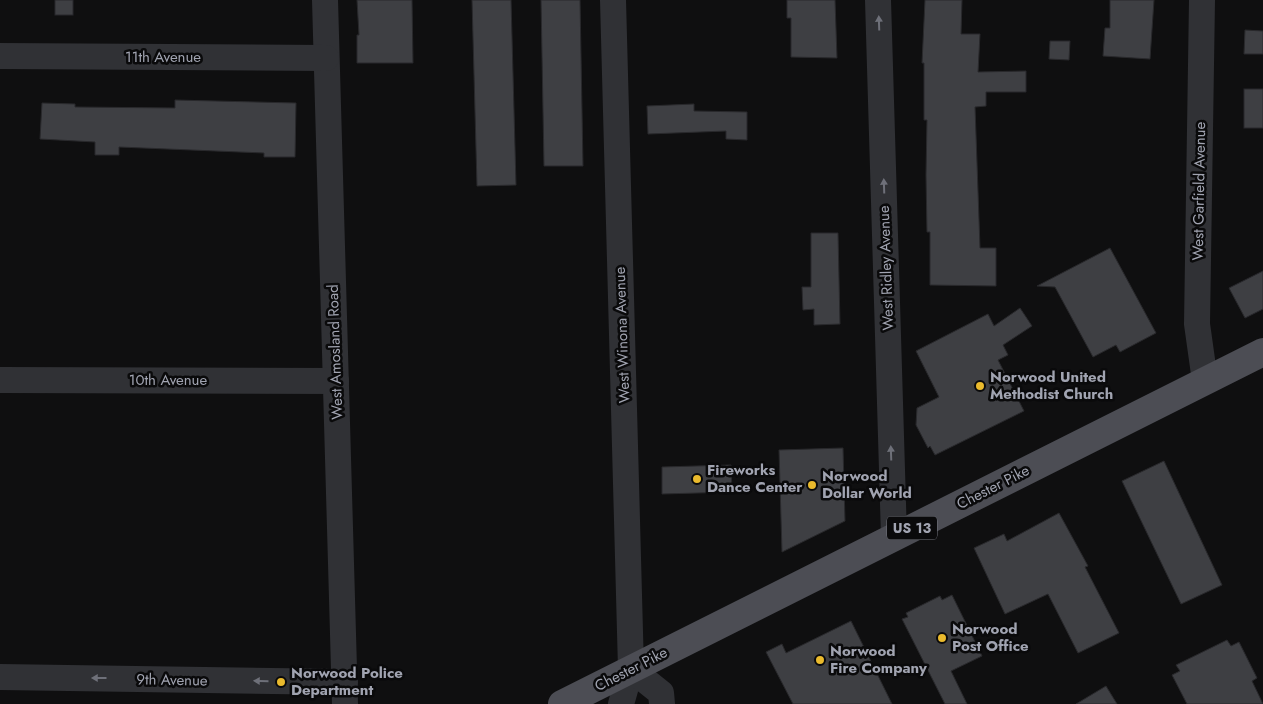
<svg xmlns="http://www.w3.org/2000/svg" width="1263" height="704" font-family="Jost,sans-serif">
  <rect width="100%" height="100%" fill="#0f0f10"/>
  <g fill="#3e3f43" stroke="#29292c">
    <rect x="55" y="0" width="18" height="15"/>
    <polygon points="357,0 412,0 413,63 357,63 357,35 359,35"/>
    <polygon points="472,0 511,0 516,185 477,186"/>
    <polygon points="541,0 580,0 583,166 544,166"/>
    <polygon points="787,0 835,0 837,58 791,57 791,18 787,18"/>
    <polygon points="925,0 962,0 961,34 980,34 978,72 1026,71 1026,92 986,92 986,106 975,107 980,248 996,248 996,286 930,285 930,232 927,232 926,175 927,120 924,120 924,63 922,63"/>
    <polygon points="1110,0 1154,0 1150,59 1103,56 1105,28 1110,28"/>
    <polygon points="1245,30 1263,31 1263,54 1244,54"/>
    <polygon points="1050,41 1070,41 1069,60 1049,59"/>
    <rect x="1244" y="89" width="19" height="39"/>
    <polygon points="175,100 296,103 295,157 264,157 264,153 119,147 119,155 95,155 95,142 40,139 42,103 75,104 75,107 175,108"/>
    <polygon points="694,104 694,111 747,112 747,140 726,139 726,131 648,134 647,106"/>
    <polygon points="811,233 838,233 840,324 814,325 814,309 803,310 802,287 811,287"/>
    <polygon points="1110,248 1156,333 1120,352 1116,345 1093,357 1055,287 1037,286"/>
    <polygon points="1263,271 1263,309 1245,318 1229,288"/>
    <polygon points="1020,308 1032,326 1003,345 1008,355 998,360 1024,411 935,455 930,446 928,448 916,425 917,408 939,397 916,351 988,314 994,326"/>
    <polygon points="843,448 845,521 782,552 779,450"/>
    <polygon points="1164,461 1222,585 1181,604 1122,481"/>
    <polygon points="731,465 732,492 662,494 662,467"/>
    <polygon points="1059,513 1088,566 1085,567 1119,633 1078,653 1048,594 1005,614 974,548 1004,534 1007,541"/>
    <polygon points="952,595 982,656 951,671 967,704 945,704 902,619 908,617 906,613 940,596 942,600"/>
    <polygon points="851,621 892,704 793,704 766,652 782,644 786,653"/>
    <polygon points="1227,640 1231,646 1239,642 1257,678 1252,681 1263,704 1187,704 1172,675 1180,671 1176,665"/>
    <polygon points="1106,686 1117,704 1076,704"/>
  </g>
  <g fill="none" stroke-linecap="round" stroke-linejoin="round">
    <g stroke="#303135" stroke-width="26">
      <polyline points="325,0 345,704"/>
      <polyline points="613,0 631,669 621,704"/>
      <polyline points="878,0 894,537"/>
      <polyline points="1202,0 1197,324 1205,381"/>
      <polyline points="0,56 326,58"/>
      <polyline points="0,380 336,381"/>
      <polyline points="631,669 661,693 662,704"/>
      <polyline points="0,677 345,682"/>
    </g>
    <polyline stroke="#4c4d54" stroke-width="28" points="562,704 1263,352"/>
  </g>
  <defs><path id="oneway-solid" d="M-6-.8H1V-3.2L6.5 0L1 3.2V.8H-6Z" transform="scale(1.25)"/></defs>
  <g fill="#6e7079">
    <use href="#oneway-solid" transform="translate(879 23) rotate(-92)"/>
    <use href="#oneway-solid" transform="translate(884 186) rotate(-92)"/>
    <use href="#oneway-solid" transform="translate(891 453) rotate(-92)"/>
    <use href="#oneway-solid" transform="translate(99 678) rotate(-180)"/>
    <use href="#oneway-solid" transform="translate(261 681) rotate(-179)"/>
  </g>
  <g fill="#eaba2d" stroke="#0a0a0b" stroke-width="2">
    <circle cx="980" cy="386" r="5"/>
    <circle cx="697" cy="479" r="5"/>
    <circle cx="812" cy="485" r="5"/>
    <circle cx="942" cy="638" r="5"/>
    <circle cx="820" cy="660" r="5"/>
    <circle cx="281" cy="682" r="5"/>
  </g>
  <g text-anchor="middle" dominant-baseline="central" stroke-width="5" stroke-linejoin="round" paint-order="stroke">
    <rect fill="#0a0a0b" stroke="#74767f" stroke-width="1" x="887" y="516.5" width="50" height="23" rx="4"/>
    <g font-size="14" font-weight="bold" fill="#a1a4b1">
      <text x="912" y="528">US 13</text>
    </g>
    <g font-size="15" fill="#a1a4b1" stroke="#0a0a0b">
      <text x="163" y="57">11th Avenue</text>
      <text transform="translate(1199 191) rotate(-89)">West Garfield Avenue</text>
      <text transform="translate(886 268) rotate(-92)">West Ridley Avenue</text>
      <text transform="translate(622 335) rotate(-92)">West Winona Avenue</text>
      <text transform="translate(335 352) rotate(-92)">West Amosland Road</text>
      <text x="168" y="380">10th Avenue</text>
      <text transform="translate(993 487) rotate(-27)">Chester Pike</text>
      <text transform="translate(631 669) rotate(-27)">Chester Pike</text>
      <text transform="translate(172 680) rotate(1)">9th Avenue</text>
    </g>
    <g font-size="15" font-weight="bold" fill="#a1a4b1" stroke="#0a0a0b" text-anchor="start">
      <text x="990" y="377">Norwood United<tspan x="990" dy="17">Methodist Church</tspan></text>
      <text x="707" y="470">Fireworks<tspan x="707" dy="17">Dance Center</tspan></text>
      <text x="822" y="476">Norwood<tspan x="822" dy="17">Dollar World</tspan></text>
      <text x="952" y="629">Norwood<tspan x="952" dy="17">Post Office</tspan></text>
      <text x="830" y="651">Norwood<tspan x="830" dy="17">Fire Company</tspan></text>
      <text x="291" y="673">Norwood Police<tspan x="291" dy="17">Department</tspan></text>
    </g>
  </g>
</svg>
